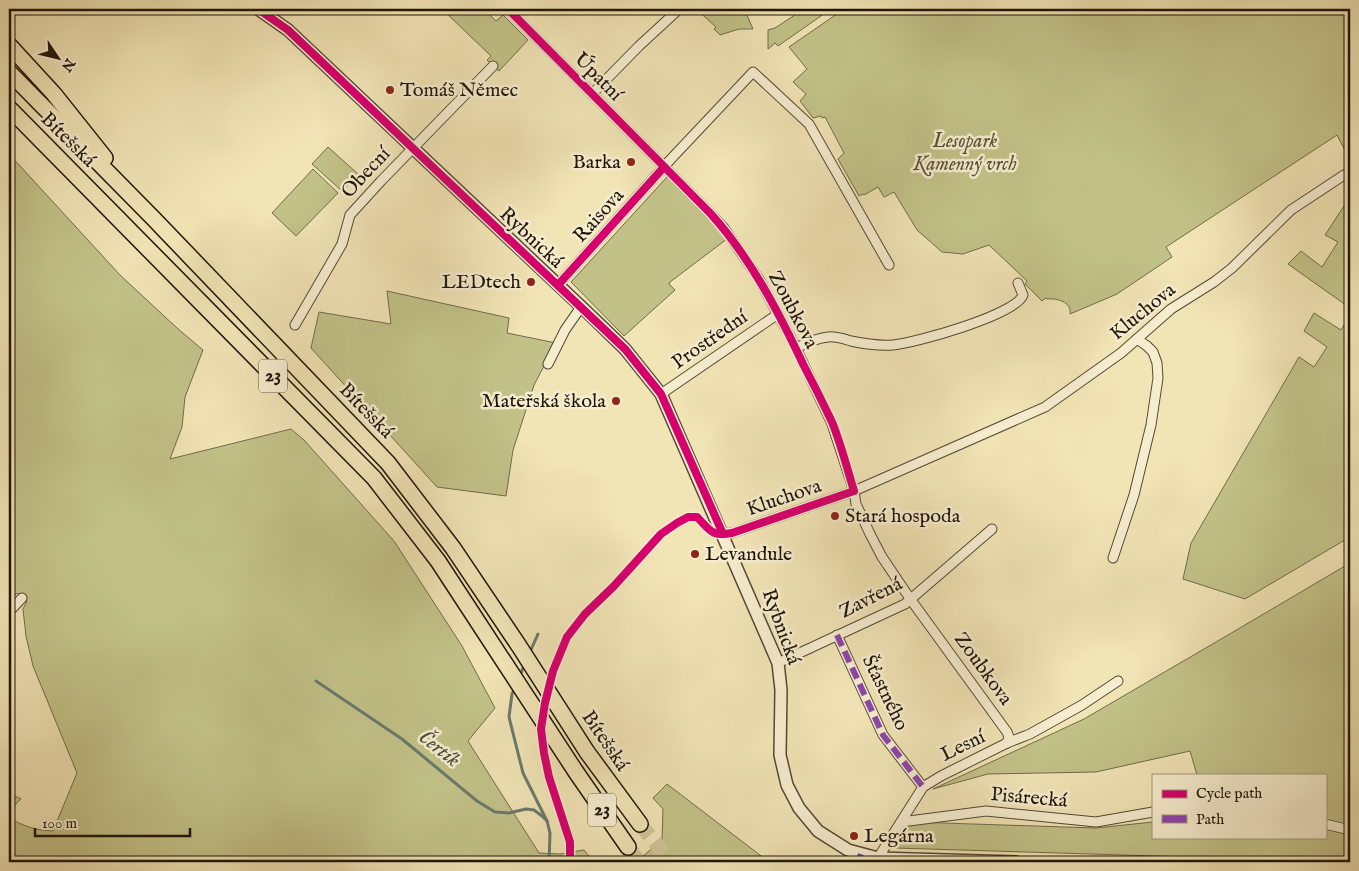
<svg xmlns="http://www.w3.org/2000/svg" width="1359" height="871" font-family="'IM FELL English',serif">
  <rect width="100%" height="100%" fill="#f1e4b5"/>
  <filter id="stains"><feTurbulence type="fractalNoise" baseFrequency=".004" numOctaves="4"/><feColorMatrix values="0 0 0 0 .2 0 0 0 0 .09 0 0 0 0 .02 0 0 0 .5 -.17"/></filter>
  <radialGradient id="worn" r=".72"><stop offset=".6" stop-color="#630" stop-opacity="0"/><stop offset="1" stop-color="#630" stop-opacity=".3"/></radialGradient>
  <g fill="#c2c288" stroke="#706c48">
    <polygon points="442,9 484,9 496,21 503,15 528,40 499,71 487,60 491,56"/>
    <polygon points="696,9 748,9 745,11 753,29 739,29 720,35 714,29 716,27"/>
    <polygon points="804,9 831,9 778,46 775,43 768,49 768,30 775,28"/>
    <path d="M844,9h506v151l-13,-25 -171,112 6,10 -55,37 -47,20c2,-12 -13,-16 -23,-15l-1,-1 -4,3 -17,-17 2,-3 -38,-36 -26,9 -21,-2 -25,-22 -23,-38 -10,5 -6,-10 -14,8 -1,-1 -4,2 -21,-37 6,-6 -19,-36 -3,1 -1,-2 -8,2 -13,-17 6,-7 -13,-12 14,-13 -18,-22z"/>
    <polygon points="328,147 358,174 342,191 312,164"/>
    <path d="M9,154l111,121 57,53 26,22 -18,47 -3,30 -12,32 121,-30 13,11 90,101 68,105 33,62 -27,33 71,112 21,1 24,-4 10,12h-554l1,-2 -2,2h-30v-66h6l6,3c-8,8 -10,9 -8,21 15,8 24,10 40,11l24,-58 -44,-107 -7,-30 -3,-27 4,-8 -10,-8 -5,5 -3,-2z"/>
    <polygon points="313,169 338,193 296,236 272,213"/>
    <polygon points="667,177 668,177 713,223 727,239 670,282 669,284 675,290 624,336 571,282"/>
    <polygon points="1350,197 1350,308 1288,264 1301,251 1322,267 1338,242 1325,235"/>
    <polygon points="387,291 509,318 507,333 556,343 534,385 513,450 506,496 437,487 311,348 319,312 391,324"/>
    <polygon points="1314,313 1341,330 1350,315 1350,537 1245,599 1183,579 1191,543 1299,357 1314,367 1327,347 1304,331"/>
    <polygon points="1350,563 1350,862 895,848 911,822 1096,828 1153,822 1153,837 1325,837 1325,775 1197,775 1190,751 1096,772 988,774 933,789 1084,719 1228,635"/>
    <polygon points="667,784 769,862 636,862 662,840 663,809 653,798"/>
  </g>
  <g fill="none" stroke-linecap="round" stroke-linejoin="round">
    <g stroke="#697a6d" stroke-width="3">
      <polyline points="529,654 538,634"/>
      <polyline points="519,677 525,664"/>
      <polyline points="316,681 402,739 477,801 495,812 509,813 526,809 534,810 542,816 547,821"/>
      <polyline points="515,687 512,694 509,717 523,773 547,821 550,833 549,862"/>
    </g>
    <g stroke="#d2c59b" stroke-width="15" stroke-dasharray="15 8" stroke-linecap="butt">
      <polyline points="640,824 671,862"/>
      <polyline points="628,847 639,862"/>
    </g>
    <g stroke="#544934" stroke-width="11">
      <g id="minor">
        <polyline points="508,9 710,213 724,228 759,279 796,348 832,424 854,491 856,504 870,534 882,557 911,600 1007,732 1009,737 1007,743"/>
        <polyline points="592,94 639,46 677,11"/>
        <polyline points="558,285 670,160 753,72 809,124 889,265"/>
        <polyline points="295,325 342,244 350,215 381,181 493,66"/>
        <path d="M796,348c10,-5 21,-10 32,-11 7,-1 16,2 23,4 14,3 28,5 42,4 22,-2 123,-30 130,-50l-5,-12"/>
        <polyline points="548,364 565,330 581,307"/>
        <polyline points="661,394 778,314"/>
        <polyline points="723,534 732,533 854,491 1045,407 1121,353 1171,309 1214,282 1232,268 1291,210 1344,175"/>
        <polyline points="1113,558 1134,495 1151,425 1158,378 1157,363 1153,352 1147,346 1137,339"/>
        <polyline points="9,612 22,598"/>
        <polyline points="837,635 883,735 923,787"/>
        <polyline points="778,663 905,604 992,529"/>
        <polyline points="901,822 986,811 1096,822 1153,812"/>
        <polyline points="1325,824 1350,830"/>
        <polyline points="878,858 923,787 941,776 1007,743 1030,734 1082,705 1118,681"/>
        <polyline points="858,862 861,854"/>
      </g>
    </g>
    <g stroke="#544934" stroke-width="14">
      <polyline id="tertiary" points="258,9 288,30 591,316 625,349 661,394 778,663 781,690 780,755 787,785 799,808 818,831 848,850 878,858 1016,862"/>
    </g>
    <g stroke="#1f1509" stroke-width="18">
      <g id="trunk">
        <polyline points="9,45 54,94 105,158"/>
        <polyline points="9,72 153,218 388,463 453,548 519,646 587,752 640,824"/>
        <polyline points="9,108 374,478 438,561 576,772 628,847"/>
      </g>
    </g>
    <use href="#minor" stroke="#f6edcf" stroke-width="9"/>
    <use href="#tertiary" stroke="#f6edcf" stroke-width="11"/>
    <use href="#trunk" stroke="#f1e4b5" stroke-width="15"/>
    <g stroke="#8e44ad" stroke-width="6" stroke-dasharray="12 6" stroke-linecap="butt">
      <polyline points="837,635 883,735 923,787"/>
      <polyline points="858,862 861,854"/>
    </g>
    <g stroke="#f6edcf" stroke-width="11">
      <g id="cycleway">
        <polyline points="258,9 288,30 625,349 661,394 723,534"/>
        <path d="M508,9l202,204c40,44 68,98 93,151 10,19 20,39 29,58 9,22 15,46 22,69l-122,42c-21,4 -22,-3 -35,-16h-9l-11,6 -16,11 -47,52 -29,28 -18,23 -14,34 -8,32 -4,26 3,24 5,24 21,65v20"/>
        <polyline points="558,285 664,167"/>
      </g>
    </g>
    <use href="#cycleway" stroke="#d6006c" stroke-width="8"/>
  </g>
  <g fill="#8f2418" stroke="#f6edcf" stroke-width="2">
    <circle cx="390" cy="90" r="5"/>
    <circle cx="631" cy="162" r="5"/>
    <circle cx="531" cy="282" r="5"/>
    <circle cx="616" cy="401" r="5"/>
    <circle cx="835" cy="516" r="5"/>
    <circle cx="695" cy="554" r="5"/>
    <circle cx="854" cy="836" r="5"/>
  </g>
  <g text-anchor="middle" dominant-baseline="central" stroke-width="5" stroke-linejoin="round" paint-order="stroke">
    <g fill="#f6edcf" stroke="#605644" stroke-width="1">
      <rect x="259" y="359.5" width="28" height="33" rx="4"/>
      <rect x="588" y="793.5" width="28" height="33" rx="4"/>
    </g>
    <g font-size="19" font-weight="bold" fill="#1f1509">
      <text x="273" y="376">23</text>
      <text x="602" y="810">23</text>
    </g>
    <g font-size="20" fill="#1f1509" stroke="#f6edcf">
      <text transform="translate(598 77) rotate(45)">Úpatní</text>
      <text transform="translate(68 140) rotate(45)">Bítešská</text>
      <text transform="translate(366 173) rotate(-47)">Obecní</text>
      <text transform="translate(599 216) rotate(-48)">Raisova</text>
      <text transform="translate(531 238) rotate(43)">Rybnická</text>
      <text transform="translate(793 310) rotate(62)">Zoubkova</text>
      <text transform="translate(1143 312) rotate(-39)">Kluchova</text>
      <text transform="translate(710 340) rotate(-35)">Prostřední</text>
      <text transform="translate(366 411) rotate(46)">Bítešská</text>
      <text transform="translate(784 498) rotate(-19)">Kluchova</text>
      <text transform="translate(871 598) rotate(-27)">Zavřená</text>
      <text transform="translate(781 627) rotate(70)">Rybnická</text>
      <text transform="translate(983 669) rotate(54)">Zoubkova</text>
      <text transform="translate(885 693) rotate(64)">Šťastného</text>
      <text transform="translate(605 741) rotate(56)">Bítešská</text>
      <text transform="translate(963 746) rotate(-26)">Lesní</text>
      <text transform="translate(1029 798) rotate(5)">Pisárecká</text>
    </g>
    <g font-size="20" fill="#1f1509" stroke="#f6edcf" text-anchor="start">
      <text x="400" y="90">Tomáš Němec</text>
      <text x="621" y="162" text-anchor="end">Barka</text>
      <text x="521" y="282" text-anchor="end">LEDtech</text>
      <text x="606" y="401" text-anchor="end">Mateřská škola</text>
      <text x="845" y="516">Stará hospoda</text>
      <text x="705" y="554">Levandule</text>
      <text x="864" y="836">Legárna</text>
    </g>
    <g font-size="20" font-style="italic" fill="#585235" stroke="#f6edcf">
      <text x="965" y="141">Lesopark<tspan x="965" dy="23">Kamenný vrch</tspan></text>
    </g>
    <g font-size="21" font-style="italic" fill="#4a5043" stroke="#f6edcf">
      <text transform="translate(439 749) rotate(38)">Čertík</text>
    </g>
  </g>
  <rect width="1359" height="871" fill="none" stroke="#f1e4b5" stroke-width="30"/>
  <rect x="10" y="10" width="1339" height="851" fill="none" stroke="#1f1509" stroke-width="2.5"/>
  <rect x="15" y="15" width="1329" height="841" fill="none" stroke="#1f1509"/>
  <rect x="1152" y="774" width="175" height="65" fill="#f6edcf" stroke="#a09780"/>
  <rect x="1162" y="790" width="25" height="8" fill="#d6006c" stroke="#a09780"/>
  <text x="1196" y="798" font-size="15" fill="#1f1509">Cycle path</text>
  <rect x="1162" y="815" width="25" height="8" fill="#8e44ad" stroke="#a09780"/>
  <text x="1196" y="824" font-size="15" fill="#1f1509">Path</text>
  <g transform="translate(58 58) rotate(125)" stroke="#f6edcf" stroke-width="4" paint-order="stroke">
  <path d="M0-4L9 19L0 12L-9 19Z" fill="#1f1509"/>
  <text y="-8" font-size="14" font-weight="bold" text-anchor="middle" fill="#1f1509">N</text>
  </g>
  <path d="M35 828v8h155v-8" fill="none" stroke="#1f1509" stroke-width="2.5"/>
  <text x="42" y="828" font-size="15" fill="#1f1509" stroke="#f6edcf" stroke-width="4" paint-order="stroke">100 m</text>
  <rect width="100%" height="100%" filter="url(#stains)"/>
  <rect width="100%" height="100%" fill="url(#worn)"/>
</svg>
